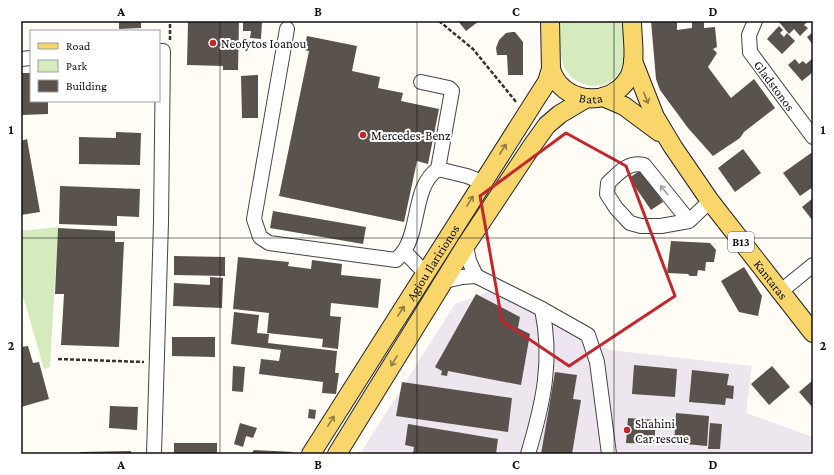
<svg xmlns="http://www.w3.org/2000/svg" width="834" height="475" font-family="'Crimson Pro',serif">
  <rect width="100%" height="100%" fill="#fffdf5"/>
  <polygon fill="#eee6ef" points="494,290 610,350 752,366 746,413 813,437 813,454 360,454 455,304"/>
  <g fill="#d5ebbd">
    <path d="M559,21h65c1,16 4,37 -5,51 -14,23 -48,15 -56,-8 -4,-13 -3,-29 -4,-43z"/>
    <polygon points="58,227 50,367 44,369 21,289 21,231"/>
  </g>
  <g fill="#5a524d">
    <polygon points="119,21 141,21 141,28 119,29"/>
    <polygon points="188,21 239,21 238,70 223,70 223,66 187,65"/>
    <polygon points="243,21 262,21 261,39 250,38 251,31 243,31"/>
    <polygon points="458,21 479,21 466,31"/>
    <polygon points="651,21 677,21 677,30 692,28 692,21 704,21 704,28 715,27 717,47 713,49 717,53 708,67 731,98 754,79 775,108 744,132 740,138 713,156 688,128 660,90 656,79"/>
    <polygon points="778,21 806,21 807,22 804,25 808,28 800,36 794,29 789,34"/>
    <polygon points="779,26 783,30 780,33 784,37 787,33 795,41 782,54 767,39"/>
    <polygon points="512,32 515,32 523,42 523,75 508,75 507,55 497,55 496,48 499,40 506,33"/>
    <polygon points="813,32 813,45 807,37"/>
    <polygon points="307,36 357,46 352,71 380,77 378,88 403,93 401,101 439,109 428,164 417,161 404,222 279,196 309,51 304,50"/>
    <polygon points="813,58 813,72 802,81 788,65 795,59 799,64 803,61 806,64"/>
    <polygon points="21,73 31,73 31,101 48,101 48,114 21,115"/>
    <polygon points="258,75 258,118 242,118 241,76"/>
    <polygon points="116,132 141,133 140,165 79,164 79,137 116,138"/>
    <polygon points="27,139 40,212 21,215 21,141"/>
    <polygon points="743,149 761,173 735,192 718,168"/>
    <polygon points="811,153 813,156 813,187 800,196 783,173"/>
    <polygon points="641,170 663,202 651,210 629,178"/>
    <polygon points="60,186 140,189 139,217 117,216 117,226 59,224"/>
    <polygon points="813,198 813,221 802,207"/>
    <polygon points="273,211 366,227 363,244 270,228"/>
    <polygon points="58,228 115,231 115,242 124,242 119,347 61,345 64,294 55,294"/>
    <polygon points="671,241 710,243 716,250 714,262 706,262 705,271 698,270 697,276 690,276 688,274 667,273"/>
    <polygon points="174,256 225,257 225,276 174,275"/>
    <polygon points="238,257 289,262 288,266 311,269 312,260 342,264 341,275 381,279 378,308 331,303 330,316 341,317 338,349 322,347 323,339 267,333 269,313 233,309"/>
    <polygon points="744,267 762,296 758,316 739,312 721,281"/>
    <polygon points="210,277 223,278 222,308 173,306 174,283 210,285"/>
    <polygon points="476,294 520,317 518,328 530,334 521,385 448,371 447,376 441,375 442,371 435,367"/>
    <polygon points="234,312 259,315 257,333 269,334 268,343 337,351 335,373 339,373 336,394 322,393 323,382 259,374 261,359 279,361 281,350 231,344"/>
    <polygon points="172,337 215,337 215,357 172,356"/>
    <polygon points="28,346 33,363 39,362 49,399 21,407 21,347"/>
    <polygon points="634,365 677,369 675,397 632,394"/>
    <polygon points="233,366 245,367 243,392 232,391"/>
    <polygon points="772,366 790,387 769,405 751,384"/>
    <polygon points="692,370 729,374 727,385 734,386 733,399 726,398 725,405 689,402"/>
    <polygon points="555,372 577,375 573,399 581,400 572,454 541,454"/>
    <polygon points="813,380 813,408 799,392"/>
    <polygon points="402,382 512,398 508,432 396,416"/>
    <polygon points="110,406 138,407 137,430 109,428"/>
    <polygon points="309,409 316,410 315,419 308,418"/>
    <polygon points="676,413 709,416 707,446 674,443"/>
    <polygon points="628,418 656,420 654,444 626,443"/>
    <polygon points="240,423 257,428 253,438 246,436 243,447 234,444"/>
    <polygon points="710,423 722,424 720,449 708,449"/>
    <polygon points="408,424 498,439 496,454 413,454 414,447 405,445"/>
    <rect x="174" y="443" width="43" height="11"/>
    <polygon points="254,450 293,452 292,454 251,454"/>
    <polygon points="131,451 131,454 80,454 80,452"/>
  </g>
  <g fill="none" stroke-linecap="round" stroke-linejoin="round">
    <g stroke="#444" stroke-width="16">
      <g id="minor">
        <path id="s1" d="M755,21l-6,14 1,17 63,85"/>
        <path d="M287,29l-33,190 6,18 9,6 127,17c3,-3 6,-6 8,-9 16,-24 9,-65 34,-82l29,7 15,6"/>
        <polyline points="21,59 31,58"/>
        <polyline points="421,82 449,88 452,91 438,169"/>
        <path d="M689,221l-45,-56c-16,-4 -25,8 -36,18l-1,11 9,14 14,15 11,3h20l28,-5 21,-20"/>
        <polyline points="466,245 469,261 476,276"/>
        <polyline points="404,251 425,273"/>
        <polyline points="445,281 462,277 476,276 542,309 588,335 597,362 609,454"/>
        <polyline points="780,292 813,265"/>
        <polyline points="154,454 161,222 163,51 159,51"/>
        <path d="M528,454c15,-50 25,-93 14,-145"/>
      </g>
    </g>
    <g stroke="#222" stroke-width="20">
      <g id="major">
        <path id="s2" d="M550,21l1,48c10,35 60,40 78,8 8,-16 3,-39 3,-56"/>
        <path id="s3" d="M633,61l22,56 18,30 37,54 103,132"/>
        <polyline points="603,97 624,106 659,132"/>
        <path id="s4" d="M311,454l225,-355 11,-17 4,-13"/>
        <polyline points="337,454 466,245 534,143 547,125 560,114 587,98"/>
      </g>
    </g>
    <g stroke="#333" stroke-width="2.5" stroke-dasharray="4 2" stroke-linecap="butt">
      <polyline points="439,21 473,49 517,103"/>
      <polyline points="170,40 170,21"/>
      <polyline points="58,359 144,362"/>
    </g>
    <use href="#minor" stroke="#fff" stroke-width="14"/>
    <use href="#major" stroke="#f9d66b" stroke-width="18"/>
  </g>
  <defs><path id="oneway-shaft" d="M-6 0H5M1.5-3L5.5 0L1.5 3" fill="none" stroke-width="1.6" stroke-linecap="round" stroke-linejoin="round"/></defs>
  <g stroke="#917d42">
    <use href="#oneway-shaft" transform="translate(646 98) rotate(68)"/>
    <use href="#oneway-shaft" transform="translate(503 149) rotate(-57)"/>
    <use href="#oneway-shaft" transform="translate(470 201) rotate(-58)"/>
    <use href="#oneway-shaft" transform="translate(401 311) rotate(-57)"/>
    <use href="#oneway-shaft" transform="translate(394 361) rotate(122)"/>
    <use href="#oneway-shaft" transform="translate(331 421) rotate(-58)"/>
  </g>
  <use stroke="#a0a0a0" href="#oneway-shaft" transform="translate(664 190) rotate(-129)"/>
  <path fill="none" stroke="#c4262e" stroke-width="3" stroke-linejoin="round" d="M566,133l60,33 49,130 -106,70 -67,-45 -22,-125z"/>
  <path fill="none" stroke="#111" stroke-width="1" stroke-opacity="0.55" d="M220,21v433M417,21v433M614,21v433M21,238h792"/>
  <g fill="#c4262e" stroke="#fff" stroke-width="1.5">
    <circle cx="213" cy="43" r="4"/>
    <circle cx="363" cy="135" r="4"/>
    <circle cx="627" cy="430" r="4"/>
  </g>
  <g text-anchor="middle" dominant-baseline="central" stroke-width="4" stroke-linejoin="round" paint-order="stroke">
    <rect fill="#fff" stroke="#585858" stroke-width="1" x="728" y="232" width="26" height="20" rx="3"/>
    <g font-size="12" font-weight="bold" fill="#111">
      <text x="741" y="242">B13</text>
    </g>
    <g font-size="13" fill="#111" stroke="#fff" text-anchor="start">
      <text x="221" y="43">Neofytos Ioanou</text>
      <text x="371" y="135">Mercedes-Benz</text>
      <text x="635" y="423">Shahini<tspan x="635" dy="15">Car rescue</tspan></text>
    </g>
    <g font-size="13" fill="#111" stroke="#fff">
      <text stroke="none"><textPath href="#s1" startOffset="74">Gladstonos</textPath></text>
      <text stroke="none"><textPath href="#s2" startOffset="101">Bata</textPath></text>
      <text stroke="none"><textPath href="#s4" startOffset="227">Agiou Ilaririonos</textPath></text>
      <text stroke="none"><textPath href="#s3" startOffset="260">Kantaras</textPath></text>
    </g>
  </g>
  <rect width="834" height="475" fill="none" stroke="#ffffff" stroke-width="44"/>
  <rect x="30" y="30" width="130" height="72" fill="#ffffff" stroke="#a0a0a0"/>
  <rect x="38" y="43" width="20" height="6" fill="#f9d66b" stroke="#a0a0a0"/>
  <text x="66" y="50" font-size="12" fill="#111111">Road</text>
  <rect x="38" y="60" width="20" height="12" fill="#d5ebbd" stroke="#a0a0a0"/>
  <text x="66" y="70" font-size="12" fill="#111111">Park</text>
  <rect x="38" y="80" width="20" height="12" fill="#5a524d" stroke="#a0a0a0"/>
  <text x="66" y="90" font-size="12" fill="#111111">Building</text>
  <rect x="22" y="22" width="790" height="431" fill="none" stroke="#111" stroke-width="1.5"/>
  <g font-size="13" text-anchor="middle" font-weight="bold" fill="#111">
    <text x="121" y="16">A</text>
    <text x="318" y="16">B</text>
    <text x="516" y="16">C</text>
    <text x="713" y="16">D</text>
    <text x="11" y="134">1</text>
    <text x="823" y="134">1</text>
    <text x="11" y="350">2</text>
    <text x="823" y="350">2</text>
    <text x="121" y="469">A</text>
    <text x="318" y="469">B</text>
    <text x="516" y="469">C</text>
    <text x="713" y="469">D</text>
  </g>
</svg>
